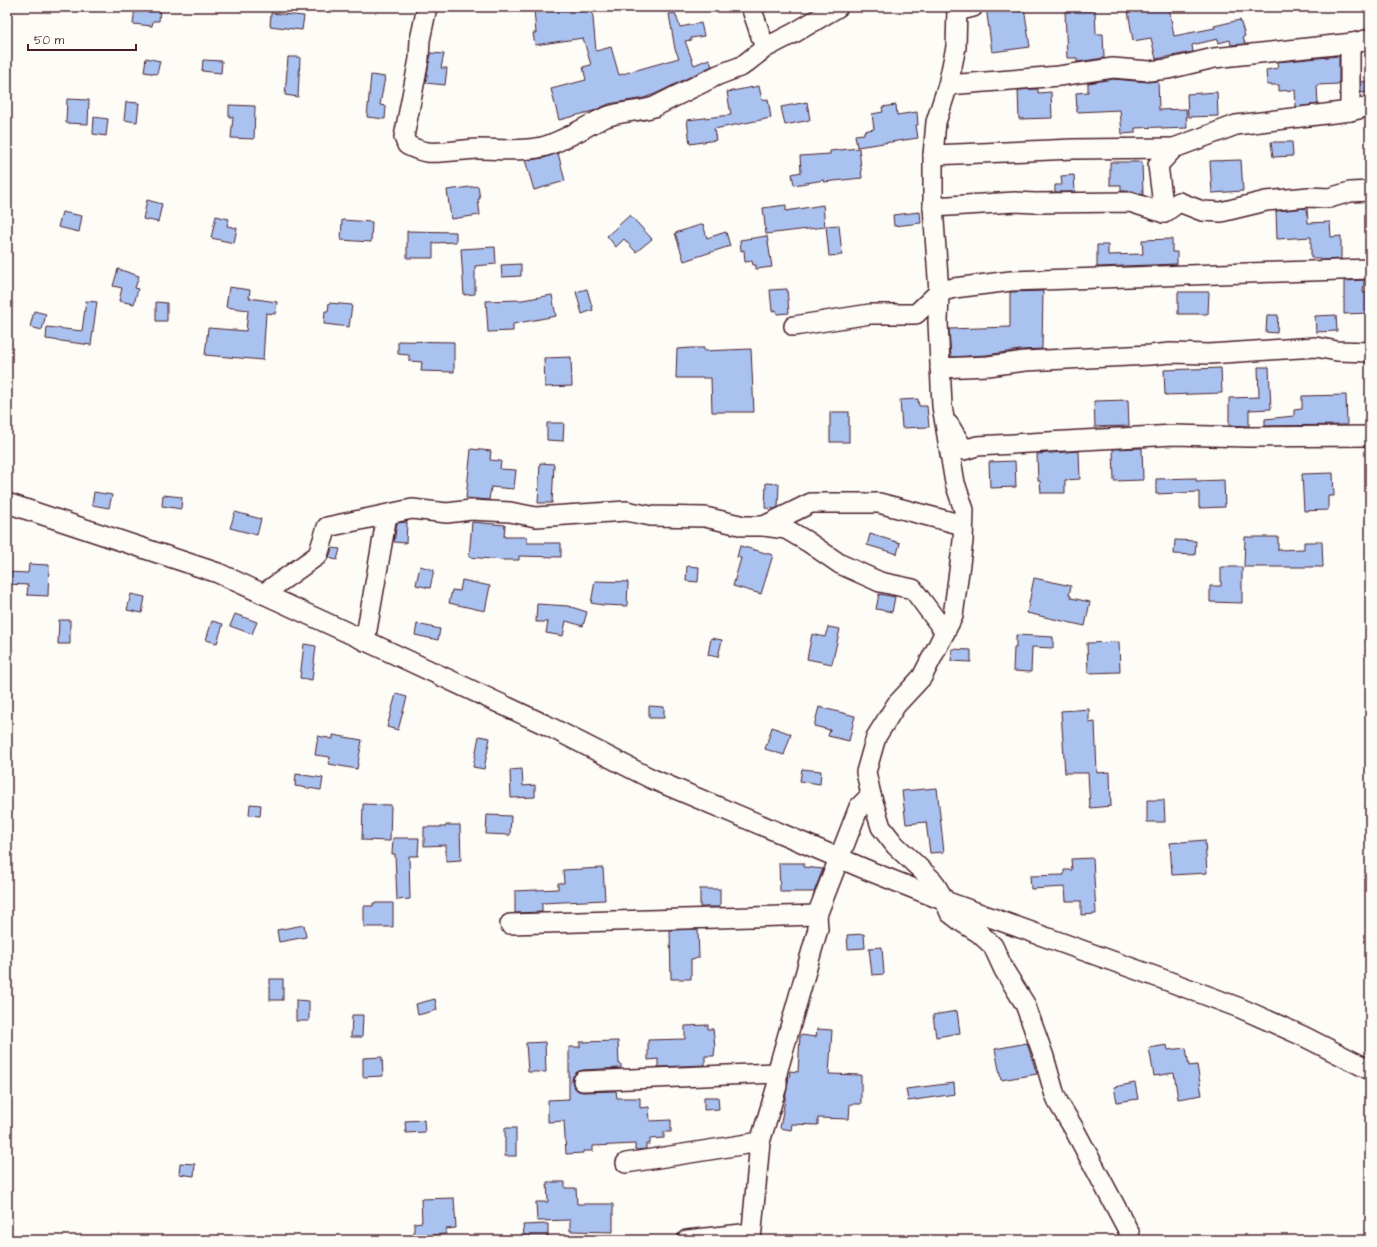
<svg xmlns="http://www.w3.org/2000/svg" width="1377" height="1247" font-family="'Architects Daughter',sans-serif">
  <rect width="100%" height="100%" fill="#fdfcf7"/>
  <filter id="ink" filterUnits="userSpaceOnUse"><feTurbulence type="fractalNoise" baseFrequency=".025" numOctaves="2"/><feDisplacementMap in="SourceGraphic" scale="8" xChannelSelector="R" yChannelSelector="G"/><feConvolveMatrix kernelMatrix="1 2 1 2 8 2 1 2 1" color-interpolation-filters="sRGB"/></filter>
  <g filter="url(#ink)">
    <g fill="#aac2f0" stroke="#4a1f2b">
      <polygon points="135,7 160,9 159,21 153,21 152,26 133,24"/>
      <polygon points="560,7 592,7 596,51 611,47 619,75 679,58 675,49 669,14 675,13 680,27 701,23 704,36 691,38 692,40 685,41 694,65 709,59 712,66 655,94 644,98 609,104 593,111 559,120 551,89 586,80 583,67 591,65 583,38 535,45 533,33 536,33 534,10"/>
      <polygon points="986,7 1024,7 1030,47 992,52"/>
      <polygon points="1131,7 1169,7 1174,36 1215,28 1214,26 1240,20 1245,36 1243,37 1245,44 1231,45 1230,40 1219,43 1218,39 1192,45 1193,52 1156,59 1151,38 1133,41 1128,11 1131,11"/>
      <polygon points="1095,10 1096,34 1103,34 1104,58 1077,62 1077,58 1067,58 1065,11"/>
      <polygon points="271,13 304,16 302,30 270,26"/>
      <polygon points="430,53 444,54 441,68 447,68 445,85 426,83"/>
      <polygon points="1339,56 1339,84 1317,85 1318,104 1296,107 1295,90 1279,91 1279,85 1267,85 1266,70 1278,68 1277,62"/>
      <polygon points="288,57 300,57 298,97 285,95"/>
      <polygon points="146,58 160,61 157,74 144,72"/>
      <polygon points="203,60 222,61 221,73 202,71"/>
      <polygon points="371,75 385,77 380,105 386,106 385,119 367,117"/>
      <polygon points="1113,79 1148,82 1158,81 1159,110 1186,109 1187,128 1162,129 1162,127 1135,128 1135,133 1122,134 1120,110 1077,112 1076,93 1088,92 1088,83"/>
      <polygon points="1370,81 1370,92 1361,93 1361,82"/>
      <polygon points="759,86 762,100 768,99 771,118 714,129 716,140 690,144 687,120 731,115 727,92"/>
      <polygon points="1038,89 1038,93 1051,92 1052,118 1019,119 1018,90"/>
      <polygon points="1217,92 1218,116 1188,117 1187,94"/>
      <polygon points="67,99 89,100 88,124 66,123"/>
      <polygon points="126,102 139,103 137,122 124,120"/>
      <polygon points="807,102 810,120 785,125 781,107"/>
      <polygon points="229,105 255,106 254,139 231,138 233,117 229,117"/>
      <polygon points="896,105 897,115 917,112 918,125 916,125 918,138 857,147 855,135 864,134 864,131 874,129 872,114 883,112 882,107"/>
      <polygon points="94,117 108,119 106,136 93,134"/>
      <polygon points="1271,142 1292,142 1293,156 1273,157"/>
      <polygon points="859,148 862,178 824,182 824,180 794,185 792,174 801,172 800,156 830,154 830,151"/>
      <polygon points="558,153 565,181 534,190 525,160 544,158"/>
      <polygon points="1241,160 1243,191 1212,193 1210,161"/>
      <polygon points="1110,162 1142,162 1143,195 1133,191 1121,191 1121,185 1110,185"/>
      <polygon points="1074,175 1075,192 1055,192 1055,185 1062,185 1061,176"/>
      <polygon points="478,186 480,199 478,199 480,215 451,219 447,190"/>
      <polygon points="147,200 162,204 158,222 143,219"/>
      <polygon points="786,205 786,211 823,205 825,227 766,234 763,208"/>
      <polygon points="1307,208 1308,223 1330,222 1331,237 1341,236 1341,259 1320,260 1320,258 1311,258 1311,237 1277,239 1276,211"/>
      <polygon points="62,212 82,216 79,232 58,227"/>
      <polygon points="920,212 921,223 894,226 893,215"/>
      <polygon points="630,215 652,239 636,252 624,239 616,247 607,236"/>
      <polygon points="216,216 229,219 227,226 237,228 234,243 211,238"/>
      <polygon points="342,220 372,222 371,242 341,240"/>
      <polygon points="703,224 707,238 726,232 730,246 684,261 675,233"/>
      <polygon points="839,225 842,255 829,256 826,226"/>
      <polygon points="407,231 456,232 456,242 433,243 433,258 407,258"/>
      <polygon points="767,236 772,267 756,269 756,265 753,265 752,261 745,262 744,250 741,251 740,240"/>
      <polygon points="1172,239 1172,252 1177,252 1177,264 1097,267 1097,245 1108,245 1108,255 1143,254 1142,240"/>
      <polygon points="495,247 496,264 475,266 475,294 464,295 461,249"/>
      <polygon points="521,264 521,276 502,277 501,265"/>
      <polygon points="118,269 139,276 135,288 138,289 134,304 119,301 122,288 113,286"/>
      <polygon points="1364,280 1363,293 1370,292 1370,313 1344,314 1344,281"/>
      <polygon points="229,287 250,290 249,298 277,302 275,314 266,313 263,360 205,355 208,328 246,331 248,310 226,307"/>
      <polygon points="587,289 593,310 582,314 576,292"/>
      <polygon points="787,289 789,313 777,314 776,310 772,311 770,290"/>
      <polygon points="1043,291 1042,349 1020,350 987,355 951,357 949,329 1010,327 1010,292"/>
      <polygon points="1178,292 1209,292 1208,314 1178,314"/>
      <polygon points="552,295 556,316 513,324 513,331 488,332 486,301 522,300"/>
      <polygon points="86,301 97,302 91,345 46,339 47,327 82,331"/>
      <polygon points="156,302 167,303 167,321 156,321"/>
      <polygon points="329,303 352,305 349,327 324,324 325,311 328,311"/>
      <polygon points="34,311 46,314 42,330 30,327"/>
      <polygon points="1267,315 1278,315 1277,333 1266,332"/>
      <polygon points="1336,315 1337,331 1316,332 1315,316"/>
      <polygon points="398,341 454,342 454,372 421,371 422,362 409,361 409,355 398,354"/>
      <polygon points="691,348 704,348 704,351 751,349 754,412 712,412 711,378 676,378 677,349"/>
      <polygon points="571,357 572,386 545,387 544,358"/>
      <polygon points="1258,367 1269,367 1271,409 1249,410 1249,426 1229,425 1229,398 1259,397"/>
      <polygon points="1221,368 1222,393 1165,395 1164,370"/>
      <polygon points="1346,395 1347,425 1265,426 1265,419 1294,416 1294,410 1302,409 1302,396"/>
      <polygon points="918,399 919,406 927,406 929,427 902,428 900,400"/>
      <polygon points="1128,400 1129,426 1095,427 1094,401"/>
      <rect x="830" y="412" width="19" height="30"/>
      <polygon points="547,423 564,423 563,441 547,440"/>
      <polygon points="1142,448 1143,480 1114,481 1113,449"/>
      <polygon points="471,449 491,451 490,460 501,461 500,469 516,470 514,489 491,487 489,500 466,498"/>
      <polygon points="1079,451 1080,479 1065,480 1065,493 1041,493 1040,481 1038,481 1037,454"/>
      <polygon points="1015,461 1016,487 990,488 989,462"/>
      <polygon points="540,463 554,464 552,503 538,503"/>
      <polygon points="1333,473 1334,496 1328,496 1328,510 1304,511 1302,474"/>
      <polygon points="1196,478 1196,481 1224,480 1225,507 1199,508 1199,492 1156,494 1156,479"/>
      <polygon points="766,483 779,484 778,507 775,509 765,508"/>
      <polygon points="94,492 112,495 109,508 92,505"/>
      <polygon points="163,495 182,497 181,509 162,506"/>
      <polygon points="235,512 261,519 257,535 230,528"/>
      <polygon points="407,522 406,543 394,542 397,523"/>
      <polygon points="472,522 505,525 504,537 527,537 527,543 561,543 561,557 519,556 519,560 502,560 469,557"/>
      <polygon points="870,534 900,543 897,554 867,545"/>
      <polygon points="1245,537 1278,537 1278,550 1304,549 1304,542 1322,542 1323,567 1244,567"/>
      <polygon points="1175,540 1196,541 1195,555 1174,554"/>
      <polygon points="740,546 773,555 761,594 733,586 741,558 737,557"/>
      <polygon points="332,548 340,549 337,560 329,558"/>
      <polygon points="29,564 49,565 48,596 27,595 28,585 7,584 7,572 28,573"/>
      <polygon points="420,566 434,570 430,588 416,585"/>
      <polygon points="687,566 699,567 698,582 686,581"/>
      <polygon points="1221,567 1242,567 1242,603 1210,602 1210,586 1221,586"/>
      <polygon points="1034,578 1071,586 1069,595 1071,596 1071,598 1090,602 1085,626 1027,613"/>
      <polygon points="462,580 490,586 485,611 449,603 452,590 460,591"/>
      <polygon points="595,581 628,582 627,606 603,605 591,603"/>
      <polygon points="131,594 145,597 142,613 127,610"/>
      <polygon points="879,594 895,597 892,612 876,609"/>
      <polygon points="537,604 568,606 587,612 583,626 566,621 563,636 546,633 548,622 536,622"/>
      <polygon points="235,614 257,622 252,634 230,626"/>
      <polygon points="59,620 70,620 70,644 58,644"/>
      <polygon points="212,621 223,624 217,643 206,640"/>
      <polygon points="417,624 440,629 438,640 415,635"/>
      <polygon points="828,627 840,629 832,664 807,659 812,634 825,637"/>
      <polygon points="1016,635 1053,637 1053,648 1032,647 1031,672 1013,671 1014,648 1016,648"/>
      <polygon points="711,638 722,640 718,657 708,655"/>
      <polygon points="1119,642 1120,672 1088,673 1087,643"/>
      <polygon points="304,644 316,646 312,680 300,678"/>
      <polygon points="952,649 971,650 971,662 951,661"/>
      <polygon points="396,694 407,697 398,730 387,727"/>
      <polygon points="649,706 664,707 664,718 649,718"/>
      <polygon points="819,707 855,716 849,741 828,736 830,730 814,726"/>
      <polygon points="1089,709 1089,723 1095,722 1097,773 1110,772 1111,806 1090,808 1088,773 1065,773 1061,711"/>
      <polygon points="772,727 791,734 784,755 765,749"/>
      <polygon points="333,735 362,740 357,769 329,764 330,757 315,755 318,736 333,739"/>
      <polygon points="479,736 490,738 484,769 473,767"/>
      <polygon points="522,769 523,786 535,785 535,797 511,798 510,770"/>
      <polygon points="802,769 821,771 820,784 800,781"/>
      <polygon points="296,774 323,778 321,790 295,786"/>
      <polygon points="937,788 944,852 930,853 926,822 906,824 902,791"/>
      <polygon points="1147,800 1164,800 1165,822 1147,822"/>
      <polygon points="250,804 261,805 260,816 249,815"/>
      <polygon points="363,804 391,805 390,841 362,840"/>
      <polygon points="487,815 511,816 510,835 486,834"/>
      <polygon points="446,825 460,825 461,860 446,861 446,845 424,846 424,827 446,827"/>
      <polygon points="393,838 419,838 418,856 409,856 410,899 397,900 395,854 392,854"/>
      <polygon points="1205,840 1207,873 1172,875 1170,843"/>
      <polygon points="1093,858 1096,914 1081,915 1081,901 1066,901 1065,887 1031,889 1030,876 1064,875 1064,870 1072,870 1071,859"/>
      <polygon points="779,863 804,863 804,867 823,869 814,892 780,892"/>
      <polygon points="603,868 605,900 542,903 542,912 515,913 515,891 558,889 558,883 564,883 563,870"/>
      <rect x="700" y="889" width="20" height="18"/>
      <polygon points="373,903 393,903 393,927 364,927 364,906 373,906"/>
      <polygon points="304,925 306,937 279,942 277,930"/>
      <polygon points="698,929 699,958 691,959 691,979 671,979 670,930"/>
      <polygon points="864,934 865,948 848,949 847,935"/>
      <polygon points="882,947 884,974 872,975 869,948"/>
      <rect x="270" y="979" width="13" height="21"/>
      <polygon points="435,999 437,1010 418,1015 416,1004"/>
      <polygon points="296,1000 309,1001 309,1021 296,1021"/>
      <polygon points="957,1011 960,1033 936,1037 933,1015"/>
      <polygon points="352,1015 363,1015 362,1037 351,1037"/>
      <polygon points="708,1025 708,1029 713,1029 715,1047 714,1056 705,1056 705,1065 658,1067 658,1059 648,1060 648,1040 685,1039 685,1026"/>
      <polygon points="817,1029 832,1030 829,1074 861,1075 861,1104 850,1104 849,1119 818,1118 818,1125 792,1124 791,1130 780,1128 790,1071 798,1072 800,1035 816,1037"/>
      <polygon points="618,1041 619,1064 621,1064 621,1068 583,1070 577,1072 573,1076 572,1081 574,1087 578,1091 583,1092 616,1091 617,1098 640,1098 640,1108 649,1107 650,1121 671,1120 671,1132 664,1132 664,1138 650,1139 650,1144 646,1144 646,1149 635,1150 635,1144 593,1146 593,1151 583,1151 583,1153 566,1154 564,1121 548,1122 548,1100 569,1099 569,1047 580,1047 580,1042"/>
      <polygon points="545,1042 546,1072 528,1072 526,1043"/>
      <polygon points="1027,1043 1037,1074 1001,1080 995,1049"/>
      <polygon points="1167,1045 1168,1050 1186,1048 1189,1066 1197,1065 1202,1095 1178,1099 1174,1073 1154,1076 1149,1048"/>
      <polygon points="382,1057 383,1076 363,1077 363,1058"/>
      <polygon points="954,1083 955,1094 908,1101 906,1089"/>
      <polygon points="1135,1083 1138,1099 1117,1102 1114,1087"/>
      <polygon points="704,1097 718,1097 719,1109 704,1110"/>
      <polygon points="424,1120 425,1132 406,1133 405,1121"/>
      <rect x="505" y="1128" width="11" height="28"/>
      <polygon points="180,1163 195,1164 194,1176 179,1174"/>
      <polygon points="547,1182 565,1182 565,1188 576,1188 577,1204 613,1204 613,1232 570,1231 570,1220 537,1221 536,1202 548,1202"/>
      <polygon points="454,1198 456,1228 446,1229 446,1234 432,1235 432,1240 414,1240 414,1223 422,1222 421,1199"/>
      <polygon points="548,1224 548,1236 524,1236 523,1225"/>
    </g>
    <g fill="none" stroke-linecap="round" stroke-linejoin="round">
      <g stroke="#4a1f2b" stroke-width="22">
        <g id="minor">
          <path d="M427,7l-7,33 -1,19 -15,78 3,8c6,3 13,6 20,7 13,2 37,-3 51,-3 21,0 44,3 64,-2 23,-6 43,-21 64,-30 15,-6 32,-5 48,-10l64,-32 24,-9 23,-18 29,-15 44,-26"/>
          <polyline points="751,7 765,48"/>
          <polyline points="957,7 956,47 948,85 936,122 933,155 933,207 939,292 938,322 942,406 955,483 964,510 963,541 953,616 922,677 896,705 876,737 866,772 871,795 881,827 895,845 933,881 945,901 1168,981 1240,1008 1303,1036 1370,1070"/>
          <polyline points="957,11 973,7"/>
          <polyline points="1353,43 1350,50 1350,111 1370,106"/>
          <polyline points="948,85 1059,76 1113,68 1149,71 1168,69 1214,58 1353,43 1370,39"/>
          <polyline points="933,155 1073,149 1174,148"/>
          <polyline points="933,207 1015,202 1035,203 1130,202 1164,213 1179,202 1202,211 1221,212 1266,201 1309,197 1329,198 1350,192 1370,191"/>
          <polyline points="1164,213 1158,165 1174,148 1236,125 1350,111"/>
          <polyline points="794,326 870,314 916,314 939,292 954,288 1011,281 1370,269"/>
          <polyline points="940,368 988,366 1025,361 1150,355 1170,353 1209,354 1316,347 1337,351 1370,352"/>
          <polyline points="949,425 964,450 977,446 1174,435 1248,437 1370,436"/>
          <polyline points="7,503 218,573 392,653 548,726 650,778 872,872 945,901 950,913 963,923 979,933 993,946 1004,970 1025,1004 1044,1057 1054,1092 1059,1104 1073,1127 1129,1232 1130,1240"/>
          <polyline points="764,526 811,503 879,503 963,525"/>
          <polyline points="263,594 318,555 327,527 412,509 447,513 471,510 510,512 536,517 626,511 651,516 705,517 744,526 764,526 786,529 808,542 840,564 880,582 913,589 945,632"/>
          <polyline points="365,641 387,515"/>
          <polyline points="510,924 817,915"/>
          <polyline points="583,1081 777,1073"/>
          <polyline points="626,1163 760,1142"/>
          <polyline points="687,1240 751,1233"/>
          <polyline points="751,1240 760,1142 777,1086 777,1073 818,929 817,915 859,807 871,795"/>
        </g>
      </g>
      <use href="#minor" stroke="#fdfcf7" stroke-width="19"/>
    </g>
  </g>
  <rect width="1377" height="1247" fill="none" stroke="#fdfcf7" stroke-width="24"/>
  <rect x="12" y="12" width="1353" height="1223" fill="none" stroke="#4a1f2b" stroke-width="1.5" filter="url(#ink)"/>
  <path d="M28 44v6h108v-6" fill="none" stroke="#4a1f2b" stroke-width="2"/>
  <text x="34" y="44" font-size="12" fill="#4a1f2b" stroke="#fdfcf7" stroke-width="3" paint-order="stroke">50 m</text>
</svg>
